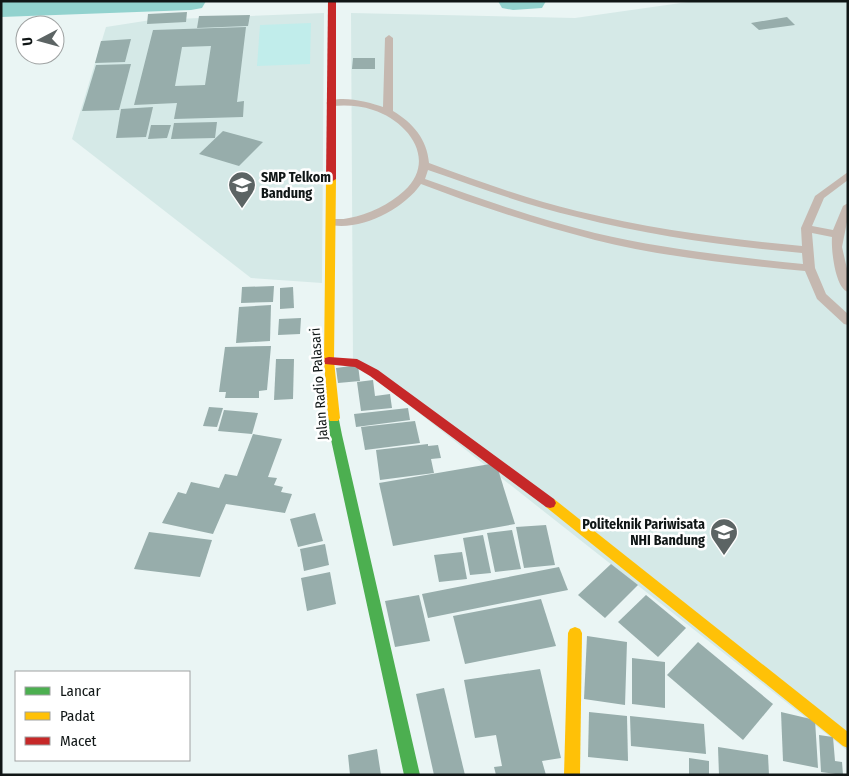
<svg xmlns="http://www.w3.org/2000/svg" width="849" height="776" font-family="'Fira Sans Condensed',sans-serif">
  <rect width="100%" height="100%" fill="#eaf5f4"/>
  <g fill="#d5e9e7">
    <polygon points="695,1 848,1 848,751 353,361 351,13 575,18"/>
    <polygon points="324,13 322,283 251,278 72,139 106,27 151,20"/>
  </g>
  <polygon fill="#c1edeb" points="311,23 310,64 257,66 260,25"/>
  <g fill="none" stroke-linecap="round" stroke-linejoin="round">
    <g fill="#92d2ce" fill-rule="evenodd">
      <polygon points="1,1 206,1 202,8 191,10 1,17"/>
      <polygon points="498,1 546,1 542,8 513,10 502,8"/>
    </g>
  </g>
  <g fill="#97adab" fill-rule="evenodd">
    <polygon points="187,12 186,22 147,24 148,14"/>
    <polygon points="250,15 248,26 197,28 199,16"/>
    <polygon points="787,17 795,25 759,30 751,23"/>
    <path d="M246,27l-9,75 7,-1 -1,16 -69,2 3,-16 -43,2 19,-75zM211,46l-6,39 -30,1 7,-39z"/>
    <polygon points="131,39 125,62 95,63 101,41"/>
    <polygon points="353,58 375,58 375,69 352,69"/>
    <polygon points="131,64 119,110 82,111 96,65"/>
    <polygon points="153,107 146,137 116,138 121,109"/>
    <polygon points="217,122 215,138 171,139 174,123"/>
    <polygon points="151,125 171,125 167,138 148,139"/>
    <polygon points="223,131 263,142 239,166 199,154"/>
    <polygon points="274,286 273,302 241,303 242,287"/>
    <polygon points="293,287 294,308 280,309 280,288"/>
    <polygon points="271,305 270,341 236,343 239,307"/>
    <polygon points="301,318 300,334 278,335 279,319"/>
    <polygon points="271,346 267,390 259,391 259,398 225,398 226,392 219,392 225,347"/>
    <polygon points="276,359 294,359 293,399 274,400"/>
    <polygon points="358,365 360,381 338,383 336,368"/>
    <polygon points="373,380 375,396 390,394 392,408 361,411 357,382"/>
    <polygon points="209,407 223,408 217,427 203,426"/>
    <polygon points="408,408 410,420 356,427 354,414"/>
    <polygon points="224,410 258,413 252,434 218,431"/>
    <polygon points="415,421 420,443 365,450 361,427"/>
    <polygon points="253,434 282,439 268,477 277,478 274,485 283,487 281,492 292,494 285,513 226,504 213,534 162,523 178,492 186,494 191,482 219,488 225,474 237,476"/>
    <polygon points="428,444 428,446 438,445 441,458 431,459 434,473 380,480 376,450"/>
    <polygon points="496,463 515,524 393,546 379,483"/>
    <polygon points="315,513 323,541 298,547 290,519"/>
    <polygon points="546,525 555,565 524,568 516,527"/>
    <polygon points="512,530 521,569 495,572 487,533"/>
    <polygon points="149,532 212,540 200,577 134,569"/>
    <polygon points="483,535 491,573 470,575 463,538"/>
    <polygon points="325,544 329,565 304,571 300,549"/>
    <polygon points="462,552 467,579 439,582 434,555"/>
    <polygon points="611,564 638,585 605,618 578,595"/>
    <polygon points="559,567 568,590 428,618 422,594"/>
    <polygon points="330,572 336,604 307,611 301,578"/>
    <polygon points="419,595 430,641 395,647 385,601"/>
    <polygon points="646,595 686,628 658,657 618,622"/>
    <polygon points="541,599 556,646 465,664 453,616"/>
    <polygon points="587,636 627,642 625,705 584,699"/>
    <polygon points="698,642 773,704 743,740 667,675"/>
    <polygon points="632,658 665,662 665,708 632,704"/>
    <polygon points="540,669 561,758 542,761 546,775 496,775 494,767 502,766 496,735 475,738 464,680"/>
    <polygon points="444,688 465,775 434,775 416,694"/>
    <polygon points="589,712 627,716 628,761 588,757"/>
    <polygon points="781,712 815,720 818,768 783,761"/>
    <polygon points="630,716 704,724 706,754 631,746"/>
    <polygon points="819,735 833,737 835,761 842,762 843,775 821,772"/>
    <polygon points="718,747 768,755 769,775 719,775"/>
    <polygon points="377,749 381,775 350,775 348,755"/>
    <polygon points="689,758 709,761 709,775 689,775"/>
  </g>
  <g fill="none" stroke-linecap="round" stroke-linejoin="round">
    <path fill="#c5b8b0" fill-rule="evenodd" d="M389,35l4,3v73c20,12 34,28 36,52 49,18 98,36 148,48 74,18 149,28 225,35l-1,-18 14,-32 33,-24v8l-24,18 -12,28 21,4 10,-24 5,-3v14l-6,30 6,26v19c-13,-4 -17,-43 -16,-55l-20,-4 3,35 11,26 22,20v11l-4,-1 -27,-25 -12,-28c-71,-7 -142,-14 -210,-31 -59,-15 -117,-34 -174,-56 -18,26 -63,49 -95,40v-4c8,-2 16,0 23,-2 19,-3 41,-14 55,-27 34,-31 4,-70 -31,-81 -14,-5 -28,-5 -42,-4l-5,-3c12,-9 44,-1 57,4l2,-69zM428,170c49,17 98,35 149,47 74,19 149,29 225,36l1,11c-69,-7 -139,-15 -208,-31 -58,-14 -114,-34 -170,-54z"/>
    <polygon fill="#4caf50" fill-rule="evenodd" points="334,414 338,415 342,435 420,775 404,775 330,435 328,418 330,415"/>
    <g fill="#ffc107" fill-rule="evenodd">
      <polygon points="331,176 336,179 334,361 340,418 338,421 330,421 328,418 324,361 326,179"/>
      <polygon points="550,498 554,499 848,732 848,748 843,746 546,507 544,503 546,499"/>
      <polygon points="575,627 580,629 582,633 580,775 564,775 568,633 570,629"/>
    </g>
    <g fill="#c62828" fill-rule="evenodd">
      <polygon points="328,1 336,1 336,179 331,182 326,179"/>
      <polygon points="329,357 357,359 378,370 554,499 556,503 554,507 550,508 546,507 370,376 355,367 325,364 324,361 325,358"/>
    </g>
  </g>
  <defs>
    <g id="school-pin" transform="scale(1.4375)"><path d="M0 17L-7.5 6A9.5 9.5 0 1 1 7.5 6Z" fill="#5c6464" stroke="#fff"/><path d="M0-5L7-2L0 1L-7-2ZM-4 1L0 2.5L4 1V4Q0 6-4 4Z" fill="#fff"/></g>
    <g id="university-pin" transform="scale(1.4375)"><path d="M0 17L-7.5 6A9.5 9.5 0 1 1 7.5 6Z" fill="#5c6464" stroke="#fff"/><path d="M0-5L7-2L0 1L-7-2ZM-4 1L0 2.5L4 1V4Q0 6-4 4Z" fill="#fff"/></g>
  </defs>
  <g fill-rule="evenodd">
    <use href="#school-pin" x="242" y="185"/>
    <use href="#university-pin" x="724" y="532"/>
  </g>
  <g text-anchor="middle" dominant-baseline="central" stroke-width="5" stroke-linejoin="round" paint-order="stroke">
    <g font-size="14" font-weight="bold" fill="#101616" stroke="#fff" text-anchor="start">
      <text x="261" y="177">SMP Telkom<tspan x="261" dy="16">Bandung</tspan></text>
      <text x="705" y="524" text-anchor="end">Politeknik Pariwisata<tspan x="705" dy="16">NHI Bandung</tspan></text>
    </g>
    <g font-size="14" fill="#101616" stroke="#fff">
      <text transform="translate(319 384) rotate(-94)">Jalan Radio Palasari</text>
    </g>
  </g>
  <rect width="849" height="776" fill="none" stroke="#101616" stroke-width="5"/>
  <rect x="15" y="671" width="175" height="90" fill="#ffffff" stroke="#9fa2a2"/>
  <rect x="25" y="687" width="25" height="8" fill="#4caf50" stroke="#9fa2a2"/>
  <text x="60" y="696" font-size="15" fill="#101616">Lancar</text>
  <rect x="25" y="712" width="25" height="8" fill="#ffc107" stroke="#9fa2a2"/>
  <text x="60" y="721" font-size="15" fill="#101616">Padat</text>
  <rect x="25" y="737" width="25" height="8" fill="#c62828" stroke="#9fa2a2"/>
  <text x="60" y="746" font-size="15" fill="#101616">Macet</text>
  <g transform="translate(40 40) rotate(264)"><circle r="24" fill="#ffffff" stroke="#9fa2a2"/>
  <path d="M0-4L9 19L0 12L-9 19Z" fill="#5c6464"/>
  <text y="-8" font-size="14" font-weight="bold" text-anchor="middle" fill="#101616">U</text>
  </g>
</svg>
